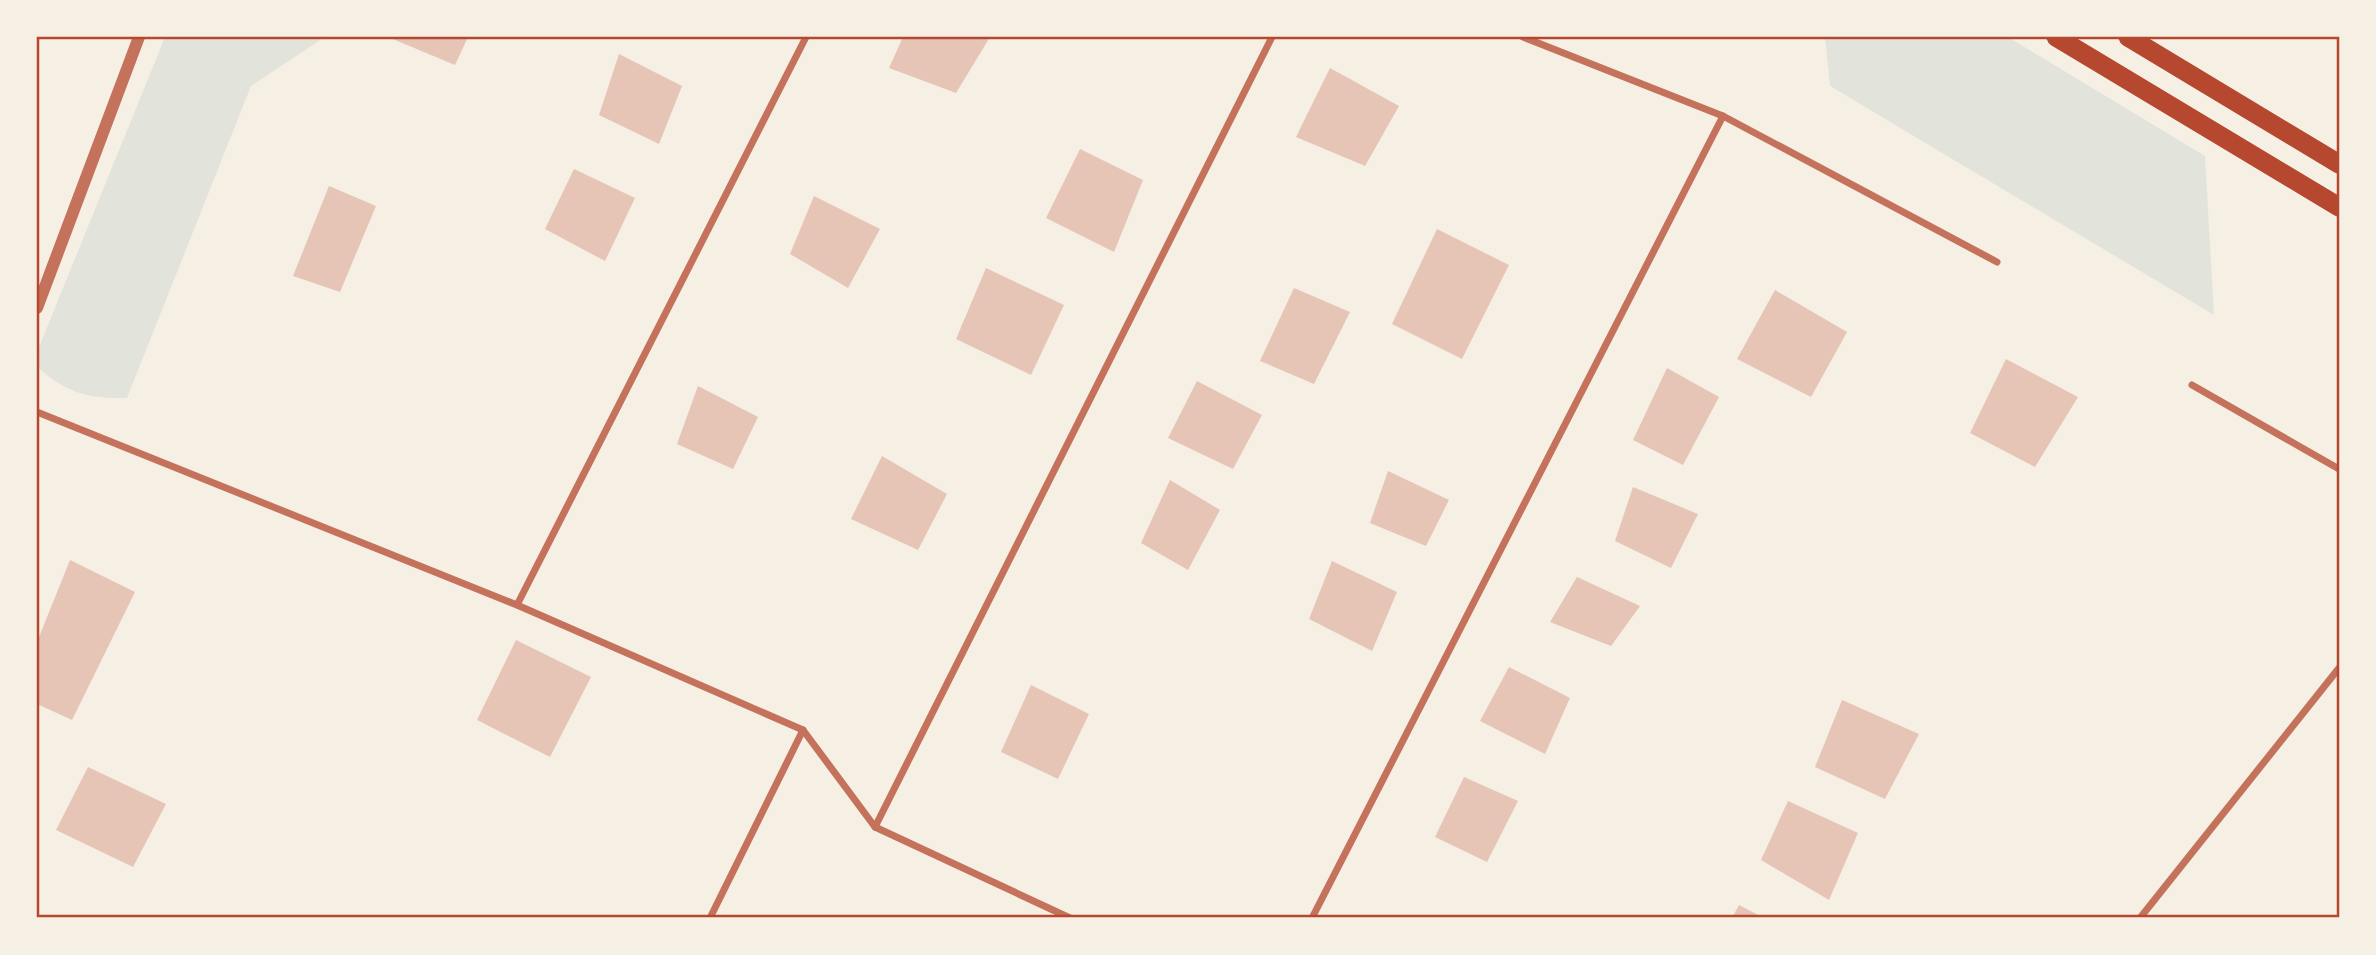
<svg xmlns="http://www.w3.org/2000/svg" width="2376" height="955" font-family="'Libre Baskerville',serif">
  <rect width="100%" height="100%" fill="#f6efe4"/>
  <g fill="#e2e4dc">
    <path d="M165,37h160l-74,49 -124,312c-39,1 -60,-5 -90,-31v-15z"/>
    <polygon points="1825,37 2008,37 2205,156 2214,315 1830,86"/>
  </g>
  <g fill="#e6c5b7">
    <polygon points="388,37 468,37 455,65"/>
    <polygon points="903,37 990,37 956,93 889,68"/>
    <polygon points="619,54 682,86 659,144 599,115"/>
    <polygon points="1330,68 1399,106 1365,166 1296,137"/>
    <polygon points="1080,149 1143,180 1114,252 1046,218"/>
    <polygon points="574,169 635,198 605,261 545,229"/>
    <polygon points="329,186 376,206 340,292 293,276"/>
    <polygon points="814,196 880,229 848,288 790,254"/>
    <polygon points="1437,229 1509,265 1462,359 1392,324"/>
    <polygon points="986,268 1064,305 1031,375 956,339"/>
    <polygon points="1294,288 1350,312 1314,384 1260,361"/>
    <polygon points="1775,290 1847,332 1811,397 1737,359"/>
    <polygon points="2006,359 2078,397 2035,467 1970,433"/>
    <polygon points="1667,368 1719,397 1683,465 1633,440"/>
    <polygon points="1197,381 1262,415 1233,469 1168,438"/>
    <polygon points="698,386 758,417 733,469 677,444"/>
    <polygon points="882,456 947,494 918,550 851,519"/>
    <polygon points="1388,471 1449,500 1426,546 1370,523"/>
    <polygon points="1170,480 1220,510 1188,570 1141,543"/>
    <polygon points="1633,487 1698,514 1671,568 1615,541"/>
    <polygon points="70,560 135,592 72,720 37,704 37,642"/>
    <polygon points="1332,561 1397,592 1372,651 1309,619"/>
    <polygon points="1577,577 1640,606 1611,646 1550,622"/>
    <polygon points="516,640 591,677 550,757 477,720"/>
    <polygon points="1509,667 1570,698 1545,754 1480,721"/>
    <polygon points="1031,685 1089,714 1058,779 1001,752"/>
    <polygon points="1842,700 1919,734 1885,799 1815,767"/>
    <polygon points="88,767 166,804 133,867 56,830"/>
    <polygon points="1464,777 1518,801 1487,862 1435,837"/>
    <polygon points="1788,801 1858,833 1829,900 1761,860"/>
    <polygon points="1739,905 1764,918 1732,918"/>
  </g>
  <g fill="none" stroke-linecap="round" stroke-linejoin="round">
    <g stroke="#c5725c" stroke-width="7">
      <polyline points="1523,37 1723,116 1997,262"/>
      <polyline points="2192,385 2339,469"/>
      <polyline points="37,412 517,605 803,730 875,827 1070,918"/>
      <polyline points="517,605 806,37"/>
      <polyline points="875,827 1272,37"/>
      <polyline points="710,918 803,730"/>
      <polyline points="1312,918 1723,116"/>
      <polyline points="2140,918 2339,668"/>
    </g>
    <polyline stroke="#c5725c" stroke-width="12" points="37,308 139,37"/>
    <g stroke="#b5482f" stroke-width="19">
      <polyline points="2056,37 2339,207"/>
      <polyline points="2128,37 2339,164"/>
    </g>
  </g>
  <rect width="2376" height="955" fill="none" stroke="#f6efe4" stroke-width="77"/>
  <rect x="38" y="38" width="2300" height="878" fill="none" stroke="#b5482f" stroke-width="2.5"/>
</svg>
